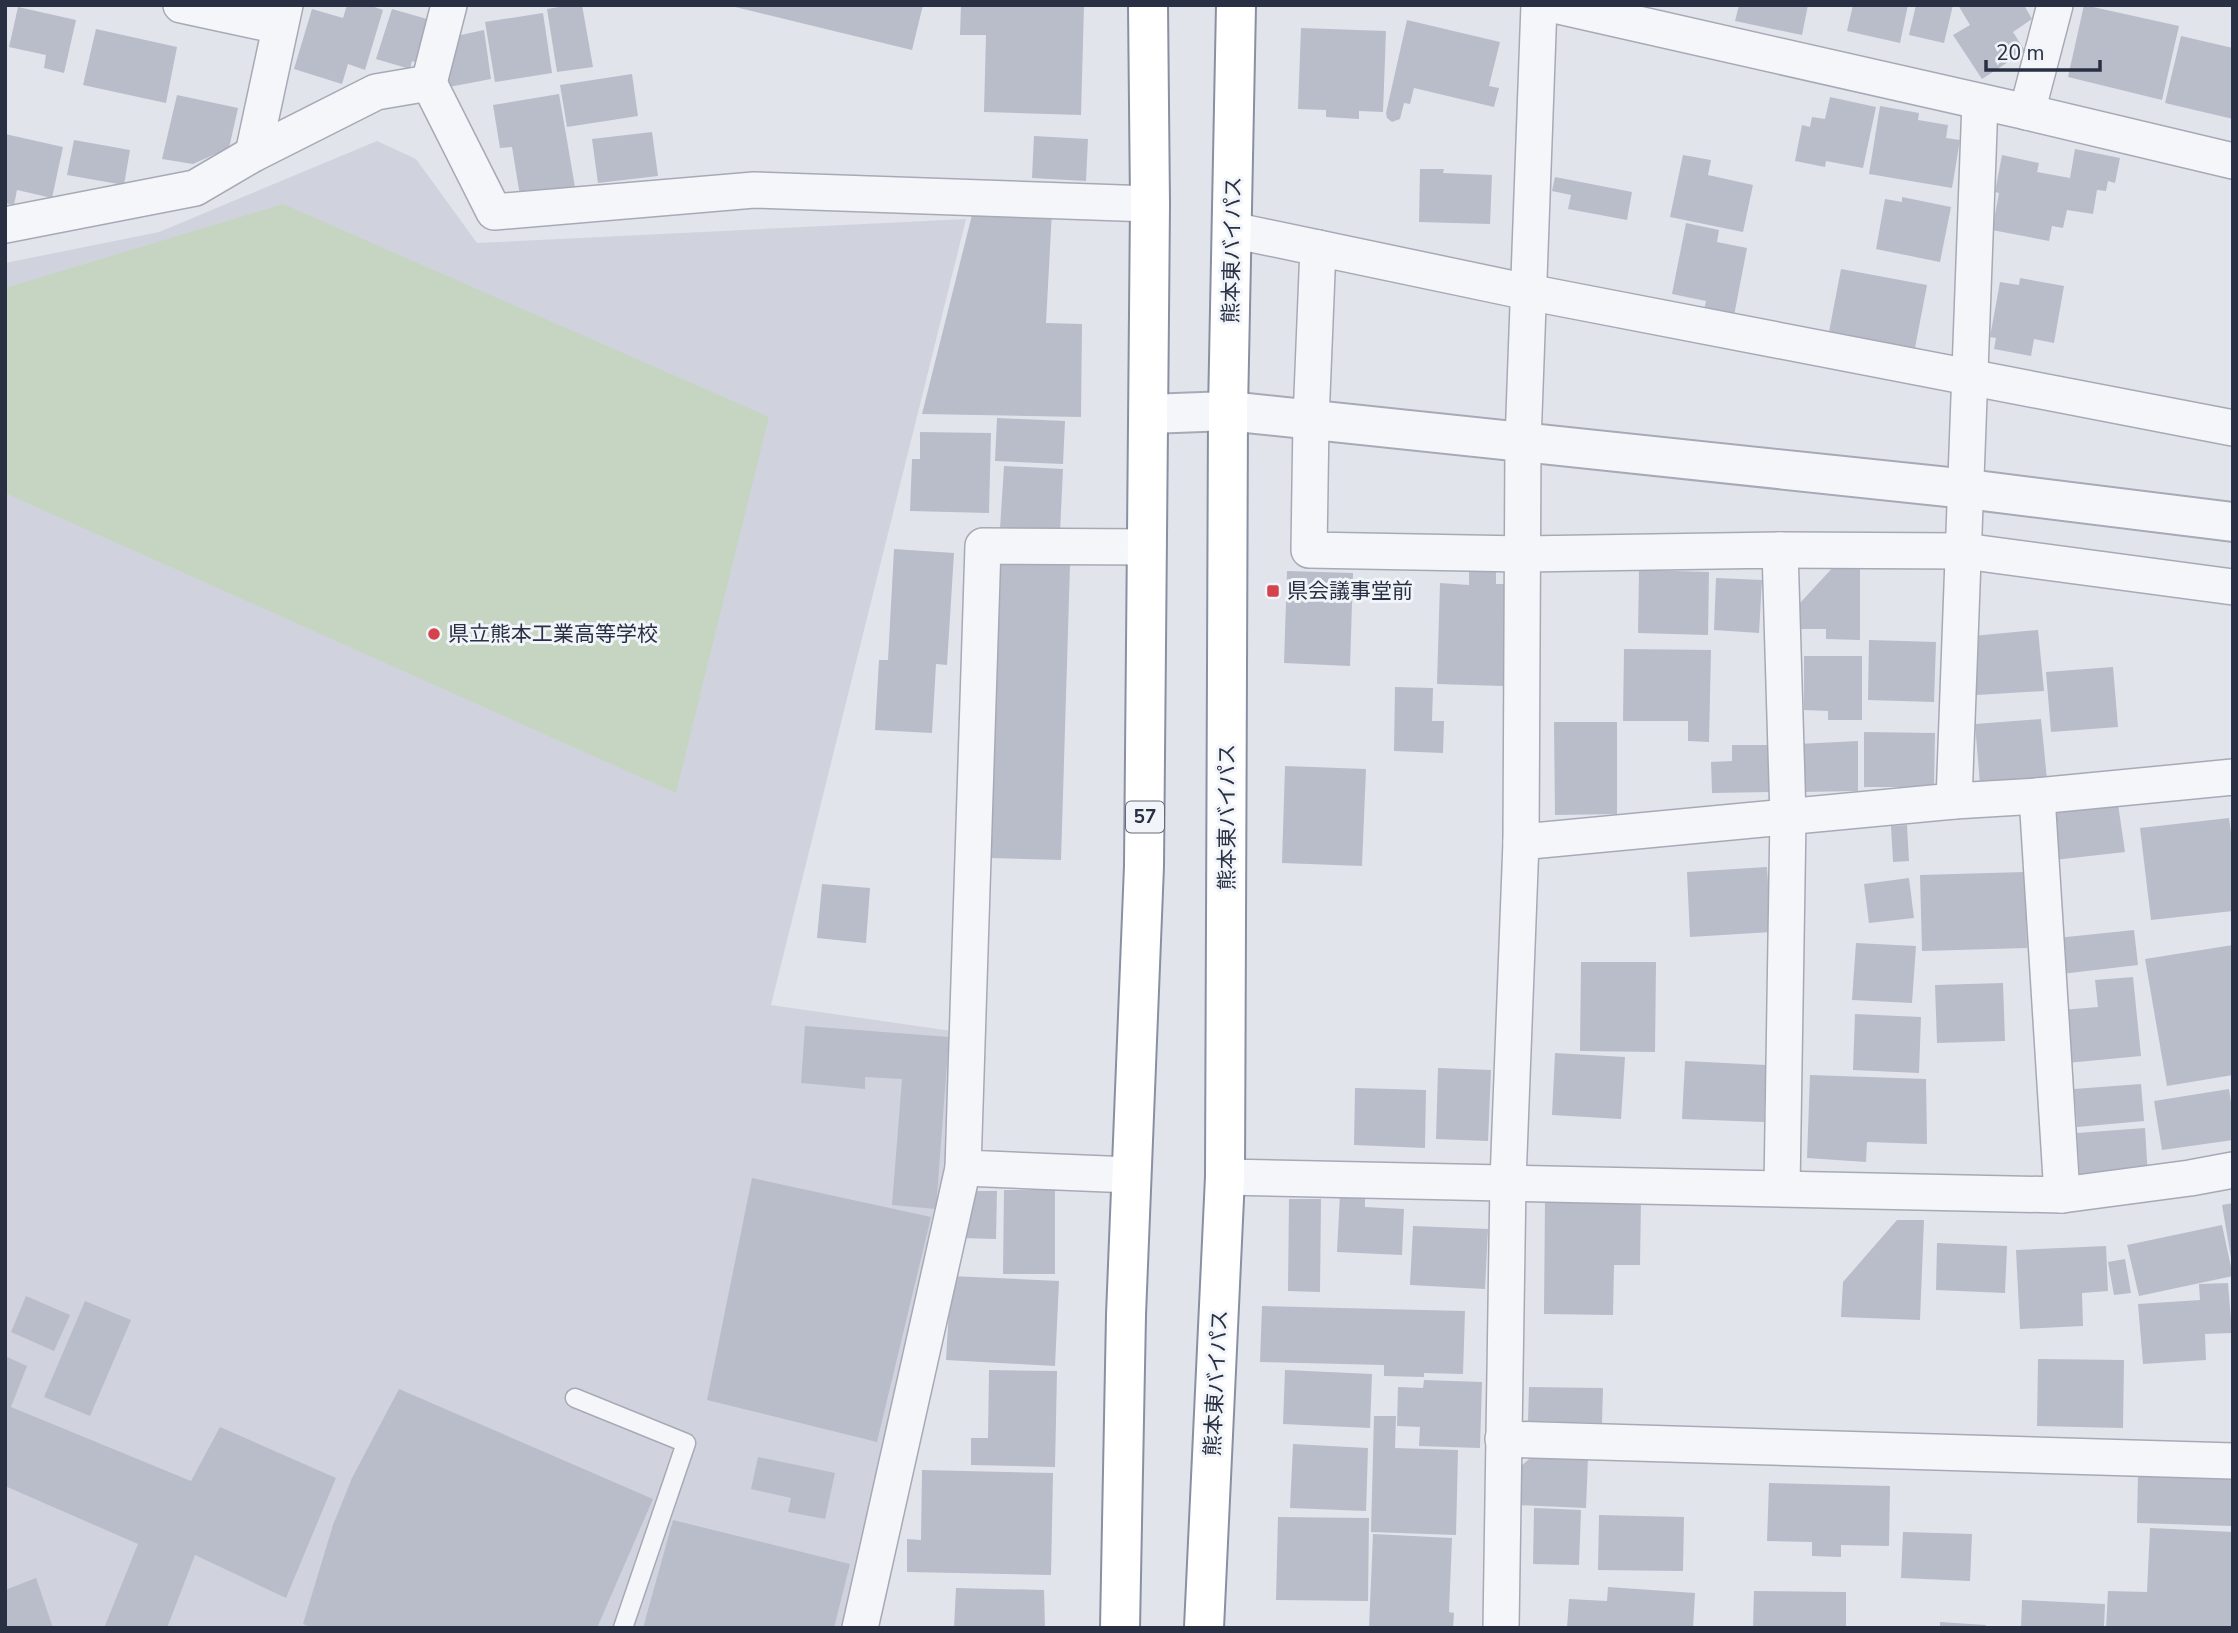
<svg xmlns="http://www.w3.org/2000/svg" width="2238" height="1633" font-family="'Nunito Sans','Noto Sans JP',sans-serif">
  <rect width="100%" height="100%" fill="#e2e4eb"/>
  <polygon fill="#d0d3dd" points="377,141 416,159 477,243 966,219 771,1005 952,1031 947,1171 846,1628 5,1628 5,263 159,232"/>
  <polygon fill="#c6d5c2" points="283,204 769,417 676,793 5,493 5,288"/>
  <g fill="#b9bdc9">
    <polygon points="347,5 369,5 383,10 365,70 348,64 342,84 294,69 312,9 343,18"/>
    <polygon points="572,5 582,5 593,67 557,72 547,9"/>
    <polygon points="727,5 923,5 912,50"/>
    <polygon points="961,5 1084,5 1081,115 984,112 986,35 960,35"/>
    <polygon points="1739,5 1808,5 1802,35 1735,21"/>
    <polygon points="1853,5 1908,5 1900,43 1847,31"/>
    <polygon points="1916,5 1953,5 1944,43 1909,35"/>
    <polygon points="1958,5 2024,5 2032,19 2013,32 2025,51 1982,79 1953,35 1970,25"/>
    <polygon points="2084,5 2179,26 2162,100 2068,77"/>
    <polygon points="18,7 76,20 64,73 44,68 46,55 9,47"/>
    <polygon points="392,9 434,21 420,64 412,61 410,69 376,59"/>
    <polygon points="543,13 552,73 495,82 485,22"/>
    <polygon points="1407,20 1500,42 1489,86 1499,88 1494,107 1414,88 1410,104 1404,103 1400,119 1392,122 1387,118 1386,113"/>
    <polygon points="1301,28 1386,31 1383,112 1359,111 1359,119 1326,117 1326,110 1298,109"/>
    <polygon points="96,29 177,47 166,103 83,85"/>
    <polygon points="484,30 491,79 449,87 447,73 456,36"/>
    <polygon points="2181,36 2233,48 2233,119 2165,103"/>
    <polygon points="632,74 638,116 567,127 560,85"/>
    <polygon points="559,94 575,187 520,196 512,147 500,148 493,105"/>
    <polygon points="177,95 238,108 229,148 193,164 162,159"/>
    <polygon points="1830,97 1876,107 1863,168 1826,161 1825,167 1795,161 1802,125 1810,127 1812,117 1825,119"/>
    <polygon points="1880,106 1919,113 1918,120 1948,125 1946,138 1960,140 1952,188 1869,174"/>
    <polygon points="652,132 658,176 598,183 592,139"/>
    <polygon points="5,134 63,147 52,198 17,190 14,205 5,203"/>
    <polygon points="1034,136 1088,139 1086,181 1032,178"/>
    <polygon points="74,140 130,150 124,185 67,175"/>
    <polygon points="2075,149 2120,158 2115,183 2108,181 2106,191 2097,190 2093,214 2067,210 2063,228 2052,226 2049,241 1992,230 1999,193 1995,192 2002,155 2039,163 2037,172 2070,178"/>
    <polygon points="1683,155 1711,160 1708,175 1753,185 1743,232 1670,217"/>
    <polygon points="1420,169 1444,169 1443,173 1492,175 1490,224 1419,222"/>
    <polygon points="1555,177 1632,192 1627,220 1568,209 1571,195 1552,191"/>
    <polygon points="1902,197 1951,207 1940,262 1876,249 1885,199 1902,202"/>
    <polygon points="974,207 1052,211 1046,323 1082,324 1081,417 922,414"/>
    <polygon points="1686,223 1719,230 1717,242 1747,248 1734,316 1704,310 1706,301 1672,294"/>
    <polygon points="1841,269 1927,285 1915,348 1829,332"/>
    <polygon points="2020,278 2064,286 2054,343 2034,339 2031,356 1994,349 1996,338 1990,337 2000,282 2019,285"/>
    <polygon points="997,418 1065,421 1063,464 995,461"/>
    <polygon points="920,432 991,433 989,513 910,511 912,459 920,459"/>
    <polygon points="1004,466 1063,469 1060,532 1000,529"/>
    <polygon points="894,549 954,553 947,665 936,664 932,733 875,730 879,660 888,660"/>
    <polygon points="997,563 1070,565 1061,860 989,858"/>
    <polygon points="1837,563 1860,563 1860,640 1826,639 1826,629 1800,629 1800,603"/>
    <polygon points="1469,566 1496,567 1496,584 1507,584 1503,686 1437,684 1440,583 1469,585"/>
    <polygon points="1639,570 1709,572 1708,635 1638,633"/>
    <polygon points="1287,571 1353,573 1350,666 1284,663"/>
    <polygon points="1716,578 1762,580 1759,633 1714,630"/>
    <polygon points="2038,630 2044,691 1977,695 1972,636"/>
    <polygon points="1869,640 1936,642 1934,702 1868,700"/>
    <polygon points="1624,649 1711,650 1709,742 1688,741 1688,721 1623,721"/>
    <polygon points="1804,656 1862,656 1862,720 1828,720 1828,711 1804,710"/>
    <polygon points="2113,667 2118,727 2051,732 2046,672"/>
    <polygon points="1395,687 1433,688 1432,721 1444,721 1443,753 1394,751"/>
    <polygon points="2041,719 2047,779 1980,784 1975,724"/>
    <polygon points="1554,722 1617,722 1617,814 1555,815"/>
    <polygon points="1864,732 1935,733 1934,787 1864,787"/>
    <polygon points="1858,741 1858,791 1800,792 1798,744"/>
    <polygon points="1732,745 1769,745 1770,792 1712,793 1711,762 1732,761"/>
    <polygon points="1285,766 1366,769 1362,866 1282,863"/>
    <polygon points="2118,804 2125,852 2054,860 2048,812"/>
    <polygon points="2229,818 2233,847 2233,911 2151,920 2140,828"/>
    <polygon points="1907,825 1909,861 1893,862 1891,826"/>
    <polygon points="1767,867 1771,932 1690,937 1687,872"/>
    <polygon points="2025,872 2027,948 1922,951 1920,875"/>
    <polygon points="1909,878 1914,918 1869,923 1864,884"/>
    <polygon points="822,884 870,888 866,943 817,938"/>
    <polygon points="2134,930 2138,965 2061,974 2057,938"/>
    <polygon points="1856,943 1916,946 1912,1003 1852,1000"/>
    <polygon points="2233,945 2233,1075 2167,1086 2145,959"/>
    <polygon points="1581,962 1656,962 1655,1052 1580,1051"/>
    <polygon points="2133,977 2141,1056 2067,1063 2062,1010 2098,1007 2095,980"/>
    <polygon points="2003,983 2005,1041 1937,1043 1935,985"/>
    <polygon points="1855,1014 1921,1017 1919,1073 1853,1070"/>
    <polygon points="805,1026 949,1037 936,1209 892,1205 902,1079 865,1077 865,1089 801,1083"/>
    <polygon points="1555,1053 1625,1057 1621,1119 1552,1115"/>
    <polygon points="1685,1061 1766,1065 1764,1122 1682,1119"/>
    <polygon points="1438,1068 1491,1070 1488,1141 1436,1139"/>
    <polygon points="1810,1075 1926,1079 1927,1144 1867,1142 1866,1162 1807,1158"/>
    <polygon points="2141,1084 2144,1121 2077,1127 2074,1089"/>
    <polygon points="1355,1088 1426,1090 1425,1148 1354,1145"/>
    <polygon points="2229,1089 2233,1116 2233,1140 2162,1150 2154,1101"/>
    <polygon points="2145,1128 2148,1177 2080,1182 2077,1133"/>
    <polygon points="752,1178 931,1217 877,1442 707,1400"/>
    <polygon points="1004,1190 1055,1190 1055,1274 1003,1274"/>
    <polygon points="971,1191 997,1191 996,1239 960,1238"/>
    <polygon points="1340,1194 1365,1196 1365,1207 1404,1209 1402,1255 1337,1252"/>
    <polygon points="1545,1198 1641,1199 1640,1265 1614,1265 1613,1315 1544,1314"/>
    <polygon points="1289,1199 1321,1199 1320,1292 1288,1291"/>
    <polygon points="2233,1203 2233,1258 2231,1258 2222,1205"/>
    <polygon points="1897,1220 1924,1220 1920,1320 1841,1317 1843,1282"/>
    <polygon points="2222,1225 2233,1276 2139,1296 2127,1245"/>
    <polygon points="1413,1226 1488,1229 1485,1289 1410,1285"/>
    <polygon points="1937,1243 2007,1246 2005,1293 1936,1290"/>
    <polygon points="2106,1246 2108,1291 2082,1293 2083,1326 2020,1329 2016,1250"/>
    <polygon points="2125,1259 2131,1293 2114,1295 2108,1262"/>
    <polygon points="951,1276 1059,1281 1055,1366 946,1360"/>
    <polygon points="2228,1283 2232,1333 2205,1334 2206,1360 2143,1364 2138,1304 2200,1300 2199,1284"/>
    <polygon points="26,1296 70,1315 54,1351 11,1332"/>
    <polygon points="85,1301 131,1320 90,1416 44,1397"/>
    <polygon points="1262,1306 1465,1311 1463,1374 1424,1373 1424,1377 1384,1376 1384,1365 1260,1362"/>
    <polygon points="5,1356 27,1366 11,1407 191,1481 220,1427 336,1478 286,1598 195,1555 167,1628 104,1628 138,1544 5,1486"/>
    <polygon points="2038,1359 2124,1360 2123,1428 2037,1426"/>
    <polygon points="989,1370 1057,1371 1055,1467 971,1465 971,1438 988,1438"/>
    <polygon points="1285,1370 1372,1374 1370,1428 1283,1424"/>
    <polygon points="1424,1380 1482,1382 1480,1448 1419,1446 1420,1427 1397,1426 1398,1387 1423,1388"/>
    <polygon points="1529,1387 1603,1388 1602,1423 1528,1421"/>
    <polygon points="399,1389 653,1499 597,1628 312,1628 303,1624 333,1525 352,1478"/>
    <polygon points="1374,1416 1396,1416 1395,1448 1458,1450 1456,1535 1371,1532"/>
    <polygon points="1293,1444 1368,1448 1366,1511 1290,1508"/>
    <polygon points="758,1457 835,1473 825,1519 788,1512 791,1498 751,1489"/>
    <polygon points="1531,1457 1588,1458 1586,1508 1517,1505 1519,1468"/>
    <polygon points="922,1470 1053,1473 1051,1575 907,1572 907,1539 921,1540"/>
    <polygon points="2138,1475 2233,1479 2233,1526 2137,1523"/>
    <polygon points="1769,1483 1890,1486 1889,1546 1841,1545 1841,1557 1812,1556 1812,1542 1767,1541"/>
    <polygon points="1534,1508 1581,1510 1579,1565 1533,1564"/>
    <polygon points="1599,1515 1684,1517 1683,1571 1598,1570"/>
    <polygon points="1278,1517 1369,1518 1368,1601 1276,1600"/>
    <polygon points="673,1520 850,1564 834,1628 643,1628"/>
    <polygon points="2150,1528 2233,1532 2233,1628 2106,1628 2108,1591 2147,1592"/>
    <polygon points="1903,1532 1972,1534 1970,1581 1901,1578"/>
    <polygon points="1373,1534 1452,1538 1449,1612 1454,1613 1453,1628 1369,1628"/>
    <polygon points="36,1578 53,1628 5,1628 5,1590"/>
    <polygon points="1608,1587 1695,1593 1693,1628 1567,1628 1569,1599 1607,1601"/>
    <polygon points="956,1588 1044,1590 1045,1628 954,1628"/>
    <polygon points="1754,1591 1846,1592 1846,1628 1753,1628"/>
    <polygon points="2022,1600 2105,1604 2104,1628 2021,1628"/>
    <polygon points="1940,1622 1986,1625 1986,1628 1940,1628"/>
  </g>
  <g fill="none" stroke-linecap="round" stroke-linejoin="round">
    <g stroke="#a7aab6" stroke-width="21">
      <polyline id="service" points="575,1398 686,1443 623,1628"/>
    </g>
    <g stroke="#a7aab6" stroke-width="38">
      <g id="minor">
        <polyline points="181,5 279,26"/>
        <polyline points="1554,5 2027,112 2233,161"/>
        <polyline points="429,83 449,5"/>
        <polyline points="2027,112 2055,5"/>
        <polyline points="253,154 285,5"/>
        <polyline points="5,225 195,188 253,154 376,92 429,83 494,212 754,190 1150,204"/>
        <polyline points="1232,230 1528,292 2233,428"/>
        <polyline points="1318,248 1311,420 1309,550 1522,554 1780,550 1788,817 1782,1188"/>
        <polyline points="1780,550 1964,551 2233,587"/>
        <polyline points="2037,796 2062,1195"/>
        <polyline points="1954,801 1980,102"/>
        <polyline points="1521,842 1954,801 2037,796 2233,777"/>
        <polyline points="1131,1175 963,1168 983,546 1148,547"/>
        <polyline points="1225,1177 2062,1195 2190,1178 2233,1170"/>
        <polyline points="1503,1439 2233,1461"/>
        <polyline points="860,1628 963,1168"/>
        <polyline points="1501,1628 1508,1181 1521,842 1523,442 1539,5"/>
      </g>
    </g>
    <g stroke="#a7aab6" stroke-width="42">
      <polyline id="tertiary" points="1149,414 1228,411 1967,489 2233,522"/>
    </g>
    <g stroke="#8890a2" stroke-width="42">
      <g id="trunk">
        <polyline points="1120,1628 1126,1315 1144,866 1150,204 1148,5"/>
        <polyline points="1204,1628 1225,1177 1228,411 1236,5"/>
      </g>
    </g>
    <use href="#service" stroke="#f5f6f9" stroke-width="18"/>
    <use href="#minor" stroke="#f5f6f9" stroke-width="35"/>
    <use href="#tertiary" stroke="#f5f6f9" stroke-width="38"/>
    <use href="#trunk" stroke="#fff" stroke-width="38"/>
  </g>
  <g fill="#d4424c" stroke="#f1f4f8" stroke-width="2.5">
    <rect x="1266" y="584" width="14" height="14" rx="3.5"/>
    <circle cx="434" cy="634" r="7"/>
  </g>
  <g text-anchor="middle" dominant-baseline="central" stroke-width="6" stroke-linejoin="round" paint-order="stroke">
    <rect fill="#f1f4f8" stroke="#656b7a" stroke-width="2" x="1126" y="801.5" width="38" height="31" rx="5"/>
    <g font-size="19" font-weight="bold" fill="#293044">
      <text x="1145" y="817">57</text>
    </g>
    <g font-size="21" fill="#293044" stroke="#f1f4f8">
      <text transform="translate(1232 250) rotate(-89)">熊本東バイパス</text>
      <text transform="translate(1227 817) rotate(-90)">熊本東バイパス</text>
      <text transform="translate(1216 1383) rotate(-87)">熊本東バイパス</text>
    </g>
    <g font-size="21" fill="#293044" stroke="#f1f4f8" text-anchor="start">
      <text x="1287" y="591">県会議事堂前</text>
      <text x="448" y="634">県立熊本工業高等学校</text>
    </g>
  </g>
  <rect width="2238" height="1633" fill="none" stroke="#293044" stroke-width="14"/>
  <path d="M1986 60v10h114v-10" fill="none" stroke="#293044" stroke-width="3.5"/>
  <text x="1996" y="60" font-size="21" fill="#293044" stroke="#f1f4f8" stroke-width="5" paint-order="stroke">20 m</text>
</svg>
